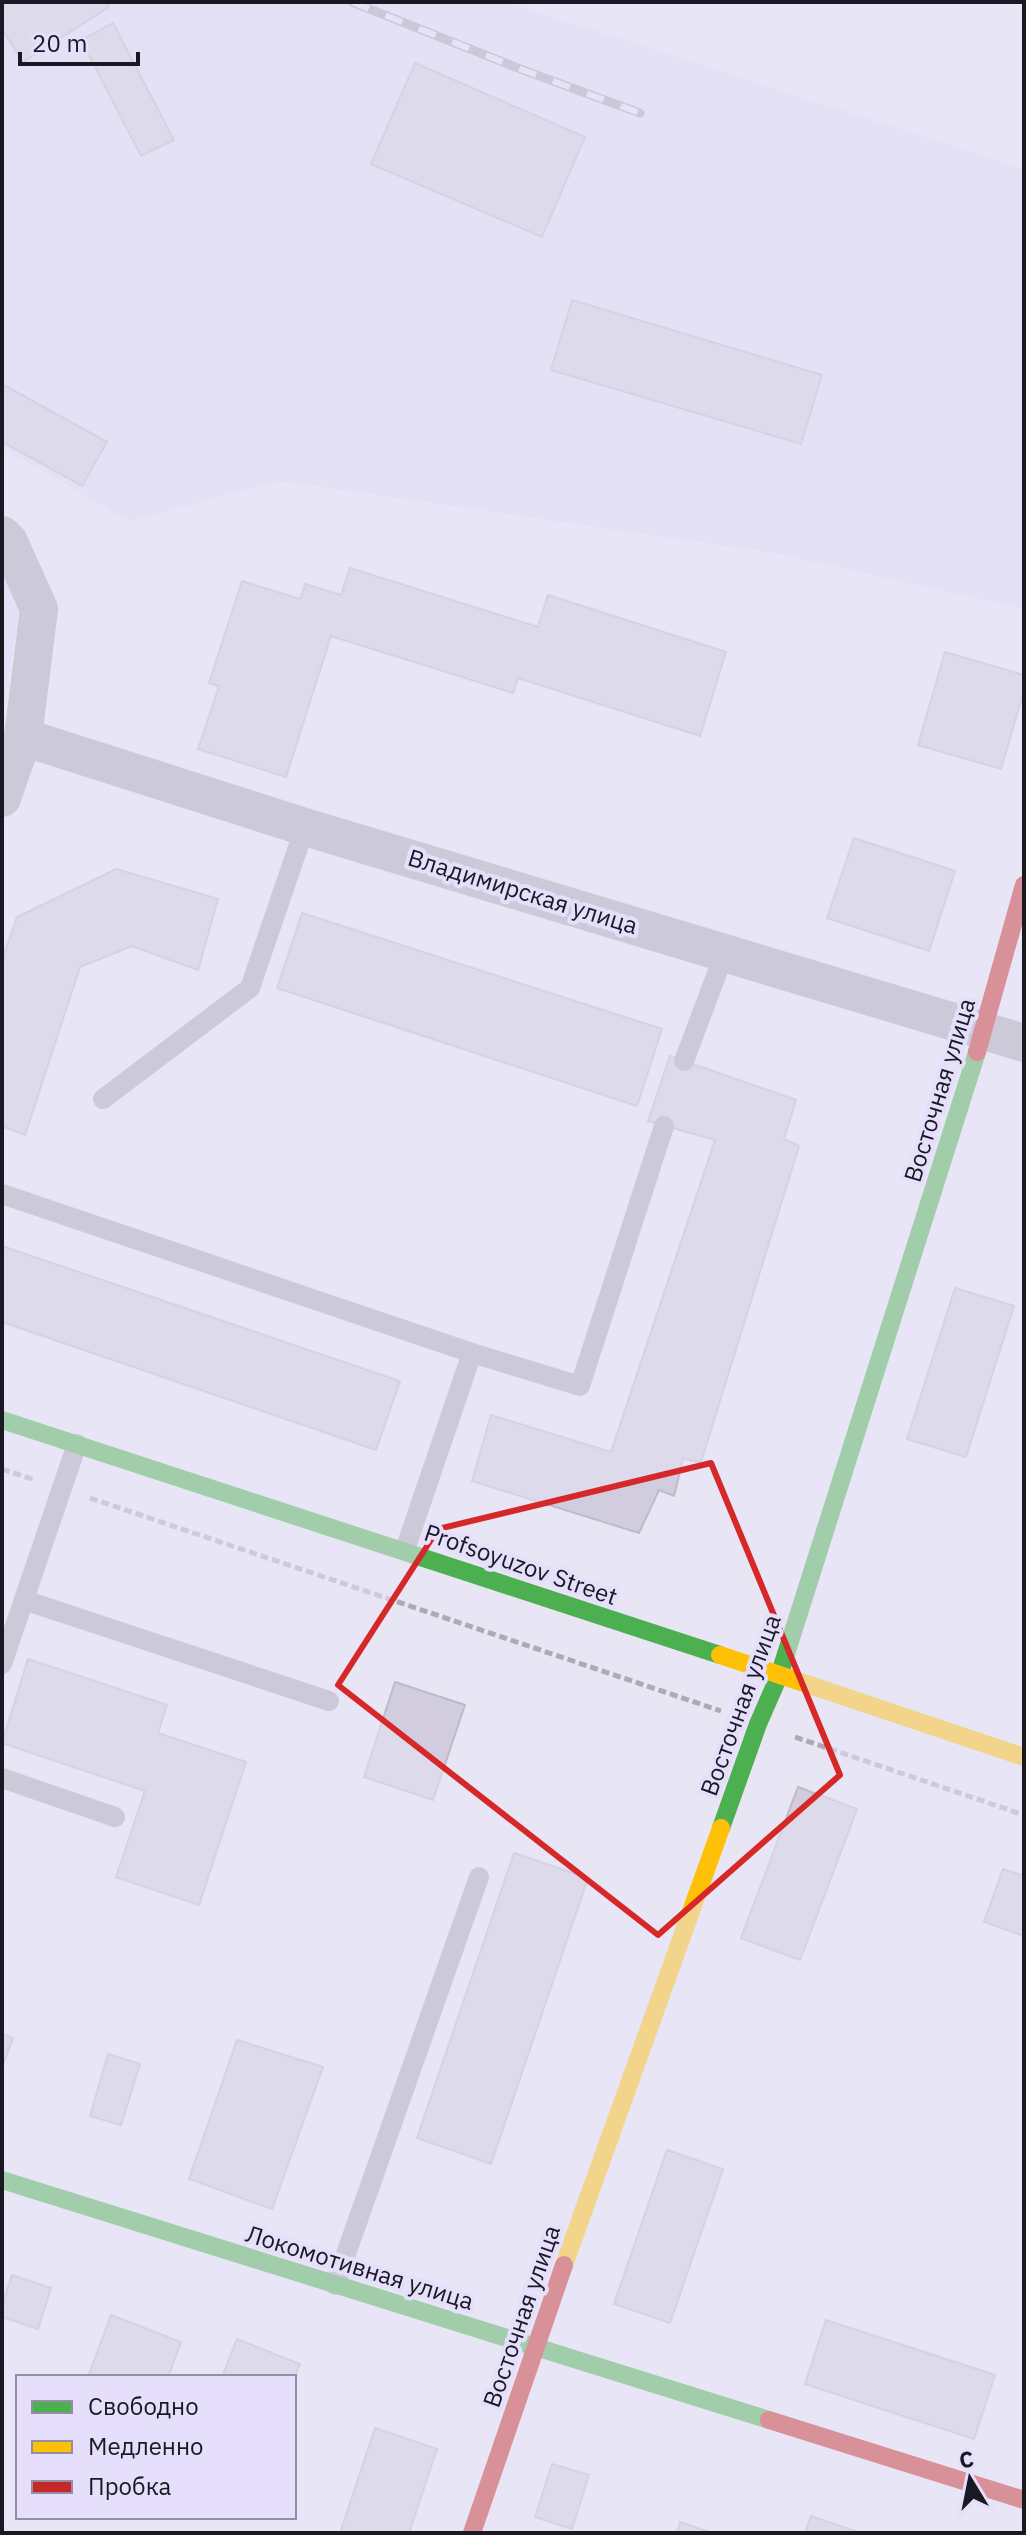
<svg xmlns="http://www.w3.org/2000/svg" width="1026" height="2535" font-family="'IBM Plex Sans',sans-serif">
  <rect width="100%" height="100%" fill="#e8e5f5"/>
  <g fill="#e1dcf6">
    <polygon points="2,2 507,2 1024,169 1024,609 775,553 280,481 128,521 2,447"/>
    <polygon points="2,575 23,599 2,711"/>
  </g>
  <g fill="#d1cdde" stroke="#bebbc8" stroke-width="2">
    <polygon points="2,2 106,2 109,7 23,62 2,29"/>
    <polygon points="113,23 174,140 141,156 81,40"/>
    <polygon points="415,63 585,137 542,237 371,164"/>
    <polygon points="572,300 822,375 801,444 551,370"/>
    <polygon points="2,384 107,442 82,486 2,442"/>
    <polygon points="350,568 538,627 548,595 726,652 700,736 518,678 513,693 331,636 286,777 198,749 219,686 209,683 242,581 300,599 305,584 341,595"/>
    <polygon points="945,652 1024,675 1024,690 1001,769 918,745"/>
    <polygon points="854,838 955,871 929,951 827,918"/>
    <polygon points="116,869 218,899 198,970 132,946 80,967 25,1135 2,1126 2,960 17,917"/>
    <polygon points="302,913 662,1029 637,1106 277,988"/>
    <polygon points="670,1056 796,1100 784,1139 799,1146 701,1462 683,1459 674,1496 659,1490 639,1533 472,1481 491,1415 611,1452 715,1140 648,1121"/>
    <polygon points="2,1246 400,1381 376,1450 2,1322"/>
    <polygon points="955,1288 1014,1306 966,1457 907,1439"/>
    <polygon points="28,1659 167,1705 158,1733 246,1762 199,1905 116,1877 145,1791 2,1743"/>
    <polygon points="395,1682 465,1705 433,1800 364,1777"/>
    <polygon points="798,1787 857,1809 800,1960 741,1938"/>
    <polygon points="514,1853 588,1878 491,2164 417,2138"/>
    <polygon points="1003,1869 1024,1876 1024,1936 984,1922"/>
    <polygon points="2,2034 13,2038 2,2067"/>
    <polygon points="237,2040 323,2067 272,2209 189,2179"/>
    <polygon points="108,2054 140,2064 121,2125 90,2116"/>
    <polygon points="667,2150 723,2169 670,2323 614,2304"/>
    <polygon points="12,2275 51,2288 38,2329 2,2317 2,2305"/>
    <polygon points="111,2315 181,2342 168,2377 88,2377"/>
    <polygon points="826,2320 995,2375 974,2439 805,2384"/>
    <polygon points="237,2339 300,2364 294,2379 294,2377 222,2377"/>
    <polygon points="375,2428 437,2449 409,2533 340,2533"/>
    <polygon points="552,2464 589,2475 572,2529 535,2517"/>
    <polygon points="811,2516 858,2532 858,2533 805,2533"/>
    <polygon points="680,2522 712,2533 677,2533"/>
  </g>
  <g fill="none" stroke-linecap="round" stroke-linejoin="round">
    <g stroke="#adaab6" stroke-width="5" stroke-dasharray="8 4" stroke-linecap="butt">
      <polyline points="2,1469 35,1480"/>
      <polyline points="90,1498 721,1711"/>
      <polyline points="795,1737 1024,1815"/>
    </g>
    <g stroke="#aca9b5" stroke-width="20">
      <polyline points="684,1061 725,952"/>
      <polyline points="103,1099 250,988 305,827"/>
      <polyline points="2,1194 472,1353"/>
      <polyline points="405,1550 472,1353 580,1386 664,1126"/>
      <polyline points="24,1600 329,1701"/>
      <polyline points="2,1664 77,1444"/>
      <polyline points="2,1778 115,1817"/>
      <polyline points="335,2285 479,1877"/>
    </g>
    <g stroke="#aca9b5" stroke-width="38">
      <polyline points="2,535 9,542 39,609 23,737 2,798"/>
      <polyline points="23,737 305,827 1024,1043"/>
    </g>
    <g stroke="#4caf50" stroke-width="18">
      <polyline points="2,1420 720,1655"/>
      <polyline points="721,1828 758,1724 779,1676 977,1052"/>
      <polyline points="2,2180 769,2420"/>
    </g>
    <g stroke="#ffc107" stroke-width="18">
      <polyline points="720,1655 1024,1757"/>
      <polyline points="564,2265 721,1828"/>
    </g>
    <g stroke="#c62828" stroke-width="18">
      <polyline points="977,1052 1024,885"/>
      <polyline points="769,2420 1024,2500"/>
      <polyline points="472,2533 564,2265"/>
    </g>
    <g stroke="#a8a5b2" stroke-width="9">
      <polyline id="rail" points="352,2 523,70 640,113"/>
    </g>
    <use href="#rail" stroke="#e5dffb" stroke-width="6" stroke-dasharray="18" stroke-linecap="butt"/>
  </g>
  <path d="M0 0H1026V2535H0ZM711,1463l129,312 -182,160 -320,-250 100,-156z" fill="#e8e5f5" fill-opacity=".55" fill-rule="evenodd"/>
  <path fill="none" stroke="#d62828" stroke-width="6" stroke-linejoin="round" d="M711,1463l129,312 -182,160 -320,-250 100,-156z"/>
  <g text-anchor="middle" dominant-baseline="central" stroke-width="8" stroke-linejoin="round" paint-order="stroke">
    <g font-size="24" fill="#1a1822" stroke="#e5dffb">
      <text transform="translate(523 891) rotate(17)">Владимирская улица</text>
      <text transform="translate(939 1090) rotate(-73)">Восточная улица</text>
      <text transform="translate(521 1564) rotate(19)">Profsoyuzov Street</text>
      <text transform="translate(740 1705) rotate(-70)">Восточная улица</text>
      <text transform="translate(360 2267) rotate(17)">Локомотивная улица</text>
      <text transform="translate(521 2316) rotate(-71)">Восточная улица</text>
    </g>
  </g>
  <rect width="1026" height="2535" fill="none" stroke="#1a1822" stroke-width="8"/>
  <rect x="16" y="2375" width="280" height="144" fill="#e5dffb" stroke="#948fa4" stroke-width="2"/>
  <rect x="32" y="2401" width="40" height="12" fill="#4caf50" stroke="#948fa4" stroke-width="2"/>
  <text x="88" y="2415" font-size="24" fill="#1a1822">Свободно</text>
  <rect x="32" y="2441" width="40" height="12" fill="#ffc107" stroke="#948fa4" stroke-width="2"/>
  <text x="88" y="2455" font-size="24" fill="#1a1822">Медленно</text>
  <rect x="32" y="2481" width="40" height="12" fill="#c62828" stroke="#948fa4" stroke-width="2"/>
  <text x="88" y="2495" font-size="24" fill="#1a1822">Пробка</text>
  <g transform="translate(970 2479) rotate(350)" stroke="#e5dffb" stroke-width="6" paint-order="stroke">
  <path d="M0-6L14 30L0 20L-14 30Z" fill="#1a1822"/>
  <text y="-12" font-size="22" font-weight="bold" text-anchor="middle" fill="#1a1822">С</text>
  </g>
  <path d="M20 52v12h118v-12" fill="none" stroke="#1a1822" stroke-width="4"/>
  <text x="32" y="52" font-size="24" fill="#1a1822" stroke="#e5dffb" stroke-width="6" paint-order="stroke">20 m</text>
</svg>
